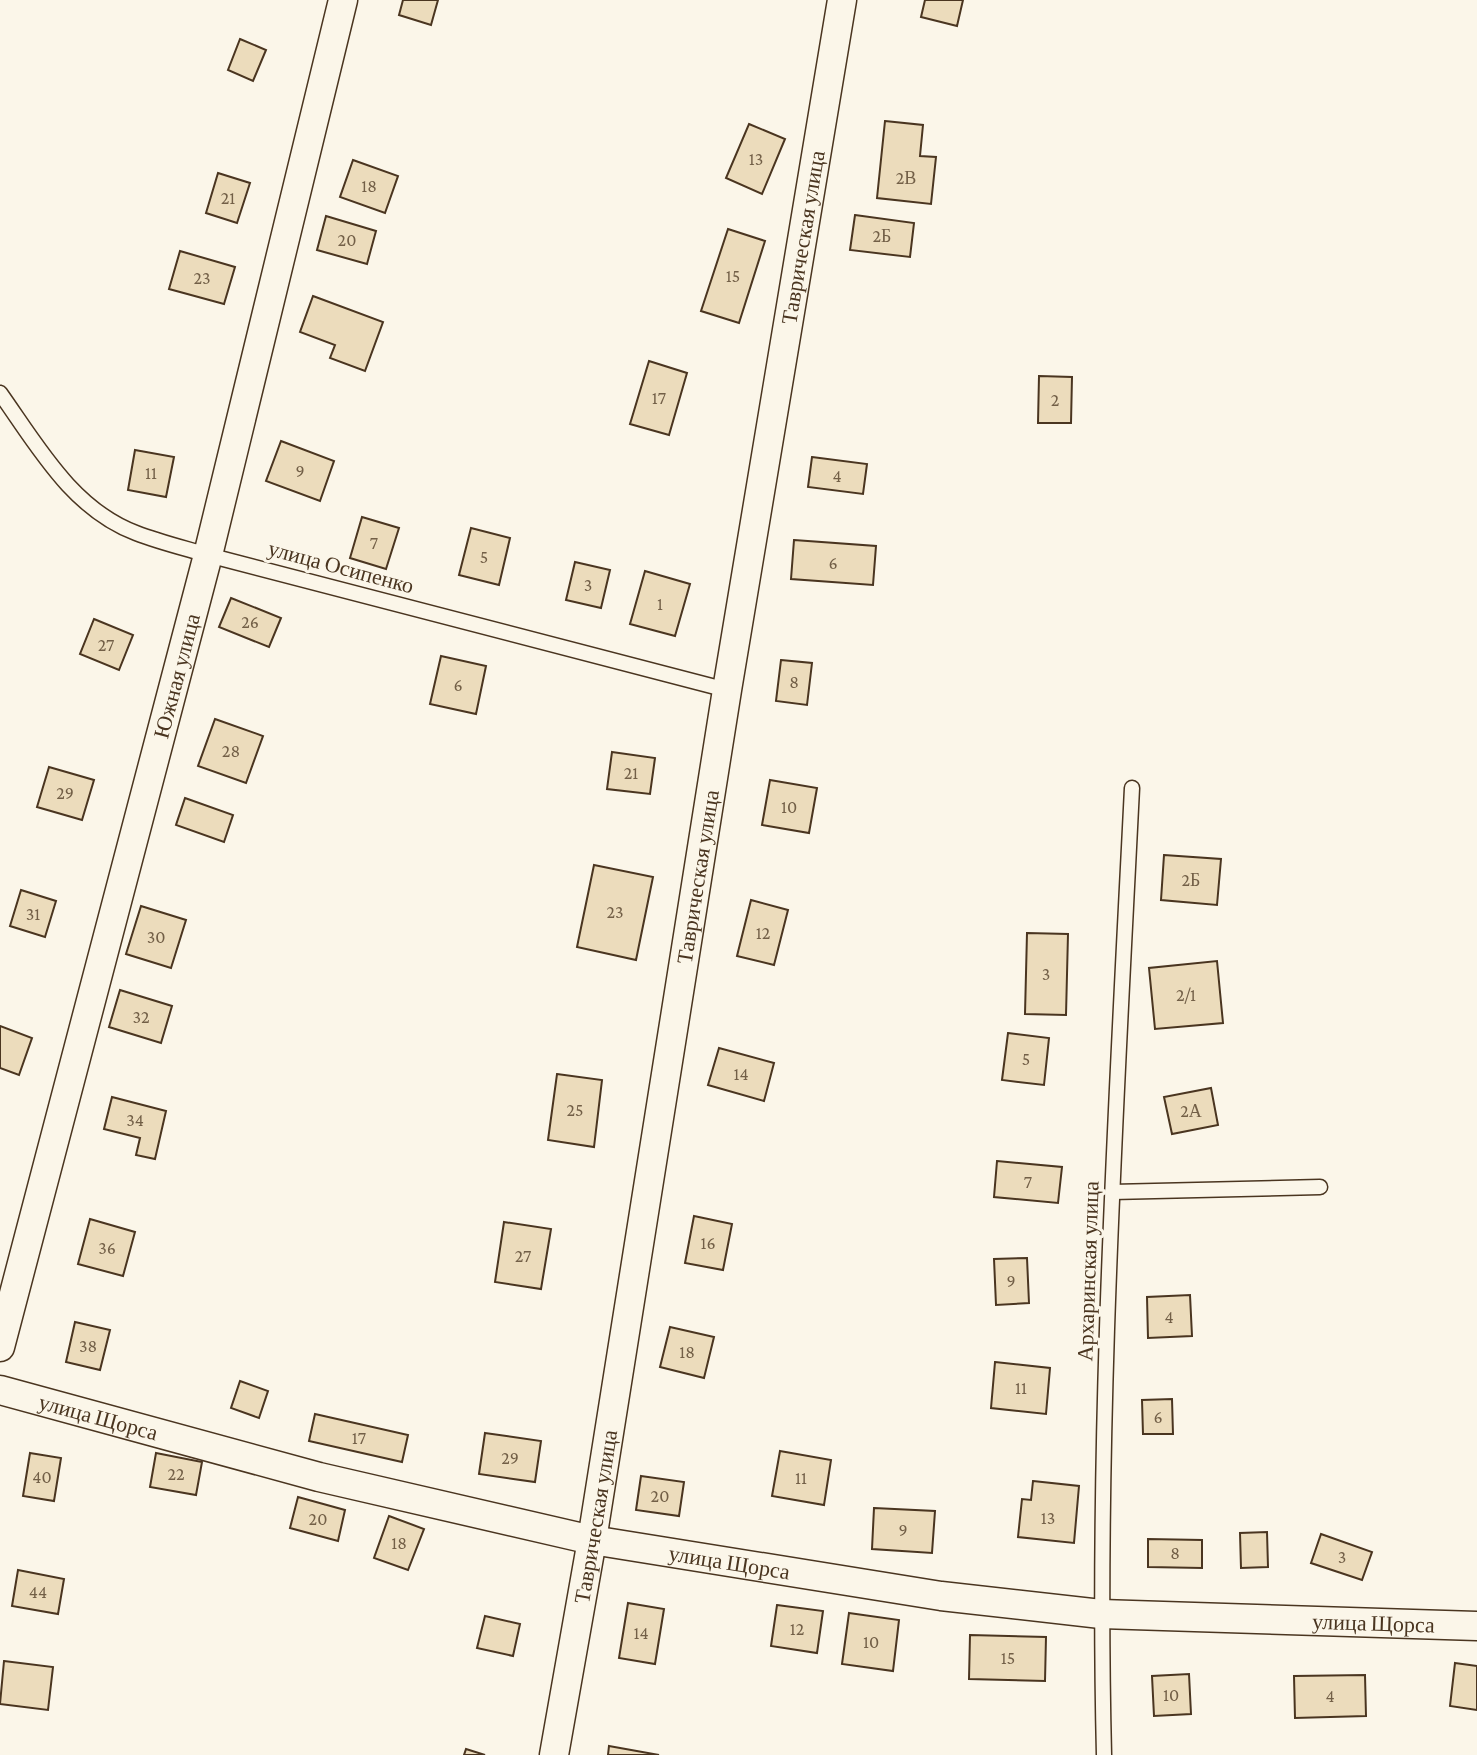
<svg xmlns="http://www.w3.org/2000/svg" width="1477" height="1755" font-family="'Crimson Pro',serif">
  <rect width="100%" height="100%" fill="#fbf6e9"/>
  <g fill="#ecdcbc" stroke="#4a3520" stroke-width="2">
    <polygon points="403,0 438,0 431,25 399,15"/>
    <polygon points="925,0 963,0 957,26 921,17"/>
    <polygon points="240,39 266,50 253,81 228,70"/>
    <polygon points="885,121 923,125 920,156 936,157 931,204 877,198"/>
    <polygon points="749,124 785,139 762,194 726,178"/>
    <polygon points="353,160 398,176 385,213 340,197"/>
    <polygon points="218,173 250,183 237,223 206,213"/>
    <polygon points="855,215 914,223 910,257 850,250"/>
    <polygon points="326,216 376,231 367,264 317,250"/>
    <polygon points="728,229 765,241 739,323 701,311"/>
    <polygon points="180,251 235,267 224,304 169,289"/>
    <polygon points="313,296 383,322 365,371 330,358 335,345 300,332"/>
    <polygon points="649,361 687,373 669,435 630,424"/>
    <polygon points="1039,376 1072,377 1071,423 1038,423"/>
    <polygon points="281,441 334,461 320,501 266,481"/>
    <polygon points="135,450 174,457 166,497 128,490"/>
    <polygon points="812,457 867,464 863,494 808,487"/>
    <polygon points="362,517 399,528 386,569 350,558"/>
    <polygon points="471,528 510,538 499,585 459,575"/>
    <polygon points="794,540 876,546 873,585 791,579"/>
    <polygon points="575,562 610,570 601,608 566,600"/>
    <polygon points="645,571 690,584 675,636 630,624"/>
    <polygon points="231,598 281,618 269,647 219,627"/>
    <polygon points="94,619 133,635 119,670 80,654"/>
    <polygon points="441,656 486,666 476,714 430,704"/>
    <polygon points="781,660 812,663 807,705 776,701"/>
    <polygon points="215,719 263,736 246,783 198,766"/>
    <polygon points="612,752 655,758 650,794 607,789"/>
    <polygon points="49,767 94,780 82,820 37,807"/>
    <polygon points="770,780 817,788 809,833 762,825"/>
    <polygon points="185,798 233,815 224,842 176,825"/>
    <polygon points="1164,855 1221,859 1217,905 1161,900"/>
    <polygon points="594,865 653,877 636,960 577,947"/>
    <polygon points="21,890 56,901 45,937 10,926"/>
    <polygon points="751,900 788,910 774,965 737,956"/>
    <polygon points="141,906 186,920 171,968 126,954"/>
    <polygon points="1027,933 1068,934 1066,1015 1025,1014"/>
    <polygon points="1217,961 1223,1023 1155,1029 1149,968"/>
    <polygon points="120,990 172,1006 161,1043 109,1027"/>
    <polygon points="0,1026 32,1038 19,1075 0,1068"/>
    <polygon points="1008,1033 1049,1038 1044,1085 1002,1080"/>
    <polygon points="719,1048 774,1063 764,1101 708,1085"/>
    <polygon points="557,1074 602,1080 594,1147 548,1140"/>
    <polygon points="1211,1088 1218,1125 1172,1134 1164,1097"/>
    <polygon points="112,1097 166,1111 155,1159 136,1155 140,1138 104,1129"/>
    <polygon points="997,1161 1062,1167 1058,1203 994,1197"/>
    <polygon points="694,1216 732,1224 723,1270 685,1263"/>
    <polygon points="90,1219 135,1232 123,1276 78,1264"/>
    <polygon points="504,1222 551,1229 541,1289 495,1282"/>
    <polygon points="1027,1258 1029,1303 996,1305 994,1259"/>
    <polygon points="1190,1295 1192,1336 1148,1338 1147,1297"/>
    <polygon points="75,1322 110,1330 100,1370 66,1362"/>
    <polygon points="670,1327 714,1337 704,1378 660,1367"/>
    <polygon points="995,1362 1050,1368 1046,1414 991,1408"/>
    <polygon points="240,1381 268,1391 259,1418 231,1408"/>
    <polygon points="1172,1399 1173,1434 1143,1434 1142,1400"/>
    <polygon points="315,1414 408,1435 402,1462 309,1441"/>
    <polygon points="485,1433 541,1441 535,1482 479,1474"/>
    <polygon points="780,1451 831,1460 824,1505 772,1496"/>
    <polygon points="30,1453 61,1458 54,1501 23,1496"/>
    <polygon points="156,1453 202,1462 196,1495 150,1487"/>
    <polygon points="641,1476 684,1482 679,1516 636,1510"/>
    <polygon points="1033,1481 1079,1486 1074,1543 1018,1537 1022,1499 1031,1500"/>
    <polygon points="298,1497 345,1510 338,1541 290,1528"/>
    <polygon points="874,1508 935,1511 932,1553 872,1549"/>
    <polygon points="389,1516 424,1529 408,1570 374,1558"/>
    <polygon points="1267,1532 1268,1567 1241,1568 1240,1533"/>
    <polygon points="1321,1534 1372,1552 1362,1580 1311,1563"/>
    <polygon points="1148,1539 1202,1540 1202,1568 1148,1567"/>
    <polygon points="18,1570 64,1579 58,1614 12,1606"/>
    <polygon points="628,1603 664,1609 655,1664 619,1658"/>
    <polygon points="777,1605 823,1611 817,1653 771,1646"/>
    <polygon points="849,1613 899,1620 893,1671 842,1664"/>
    <polygon points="485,1616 520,1624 513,1656 477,1648"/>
    <polygon points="970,1635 1046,1637 1045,1681 969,1679"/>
    <polygon points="4,1661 53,1667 48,1710 0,1704"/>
    <polygon points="1455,1663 1477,1666 1477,1710 1450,1706"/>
    <polygon points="1189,1674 1191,1714 1154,1716 1152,1676"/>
    <polygon points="1365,1675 1366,1716 1295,1718 1294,1676"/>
    <polygon points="609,1746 659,1755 608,1755"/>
    <polygon points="466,1749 485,1755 464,1755"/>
  </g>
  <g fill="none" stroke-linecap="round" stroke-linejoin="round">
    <g stroke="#4a3520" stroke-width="17">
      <g id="service">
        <path d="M0,393c37,52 72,116 136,140 23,9 48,15 72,22l519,135"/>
        <polyline points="1112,1192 1320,1187"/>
        <path d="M1104,1755c-8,-322 12,-645 28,-967"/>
      </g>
    </g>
    <g stroke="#4a3520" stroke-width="31">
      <g id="minor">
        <path id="s1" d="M0,1347l208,-792 135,-555"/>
        <path id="s2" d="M0,1390l319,87 273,63 349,56 160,18 376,12"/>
        <path id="s3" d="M554,1755l38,-215 135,-850 115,-690"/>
      </g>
    </g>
    <use href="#service" stroke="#fbf6e9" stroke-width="14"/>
    <use href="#minor" stroke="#fbf6e9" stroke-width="28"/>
  </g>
  <g text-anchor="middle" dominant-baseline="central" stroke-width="6" stroke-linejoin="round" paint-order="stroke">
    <g font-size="18" fill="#725f47">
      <text x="756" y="159">13</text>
      <text x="906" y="178">2В</text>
      <text x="369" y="186">18</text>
      <text x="228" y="198">21</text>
      <text x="882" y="236">2Б</text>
      <text x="347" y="240">20</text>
      <text x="733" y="276">15</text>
      <text x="202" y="278">23</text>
      <text x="659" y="398">17</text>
      <text x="1055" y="400">2</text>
      <text x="300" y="471">9</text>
      <text x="151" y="473">11</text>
      <text x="837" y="476">4</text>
      <text x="374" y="543">7</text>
      <text x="484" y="557">5</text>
      <text x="833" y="563">6</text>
      <text x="588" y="585">3</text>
      <text x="660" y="604">1</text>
      <text x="250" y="622">26</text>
      <text x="106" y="645">27</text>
      <text x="794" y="682">8</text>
      <text x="458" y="685">6</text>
      <text x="231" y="751">28</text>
      <text x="631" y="773">21</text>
      <text x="65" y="793">29</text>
      <text x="789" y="807">10</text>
      <text x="1191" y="880">2Б</text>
      <text x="615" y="912">23</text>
      <text x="33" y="914">31</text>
      <text x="763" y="933">12</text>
      <text x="156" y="937">30</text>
      <text x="1046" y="974">3</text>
      <text x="1186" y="995">2/1</text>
      <text x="141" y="1017">32</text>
      <text x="1026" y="1059">5</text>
      <text x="741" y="1074">14</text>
      <text x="575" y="1110">25</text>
      <text x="1191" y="1111">2А</text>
      <text x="135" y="1120">34</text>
      <text x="1028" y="1182">7</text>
      <text x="708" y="1243">16</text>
      <text x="107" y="1248">36</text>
      <text x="523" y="1256">27</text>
      <text x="1011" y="1281">9</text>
      <text x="1169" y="1317">4</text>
      <text x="88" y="1346">38</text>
      <text x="687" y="1352">18</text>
      <text x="1021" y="1388">11</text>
      <text x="1158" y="1417">6</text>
      <text x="359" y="1438">17</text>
      <text x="510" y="1458">29</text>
      <text x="176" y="1474">22</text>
      <text x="42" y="1477">40</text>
      <text x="801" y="1478">11</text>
      <text x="660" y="1496">20</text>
      <text x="1048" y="1518">13</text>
      <text x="318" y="1519">20</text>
      <text x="903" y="1530">9</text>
      <text x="399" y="1543">18</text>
      <text x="1175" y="1553">8</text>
      <text x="1342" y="1557">3</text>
      <text x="38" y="1592">44</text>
      <text x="797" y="1629">12</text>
      <text x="641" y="1633">14</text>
      <text x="871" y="1642">10</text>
      <text x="1008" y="1658">15</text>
      <text x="1171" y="1695">10</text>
      <text x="1330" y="1696">4</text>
    </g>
    <g font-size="22" fill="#4a3520" stroke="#fbf6e9">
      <text stroke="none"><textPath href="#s3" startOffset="1538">Таврическая улица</textPath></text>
      <text transform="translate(341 567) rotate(15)">улица Осипенко</text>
      <text stroke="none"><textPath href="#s1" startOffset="694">Южная улица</textPath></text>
      <text stroke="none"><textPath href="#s3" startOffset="890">Таврическая улица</textPath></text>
      <text transform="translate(1088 1271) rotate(-88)">Архаринская улица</text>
      <text stroke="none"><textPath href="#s2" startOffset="102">улица Щорса</textPath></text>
      <text stroke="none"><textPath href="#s3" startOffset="242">Таврическая улица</textPath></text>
      <text stroke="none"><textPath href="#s2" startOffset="750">улица Щорса</textPath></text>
      <text stroke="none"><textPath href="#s2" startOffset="1398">улица Щорса</textPath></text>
    </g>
  </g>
</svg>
